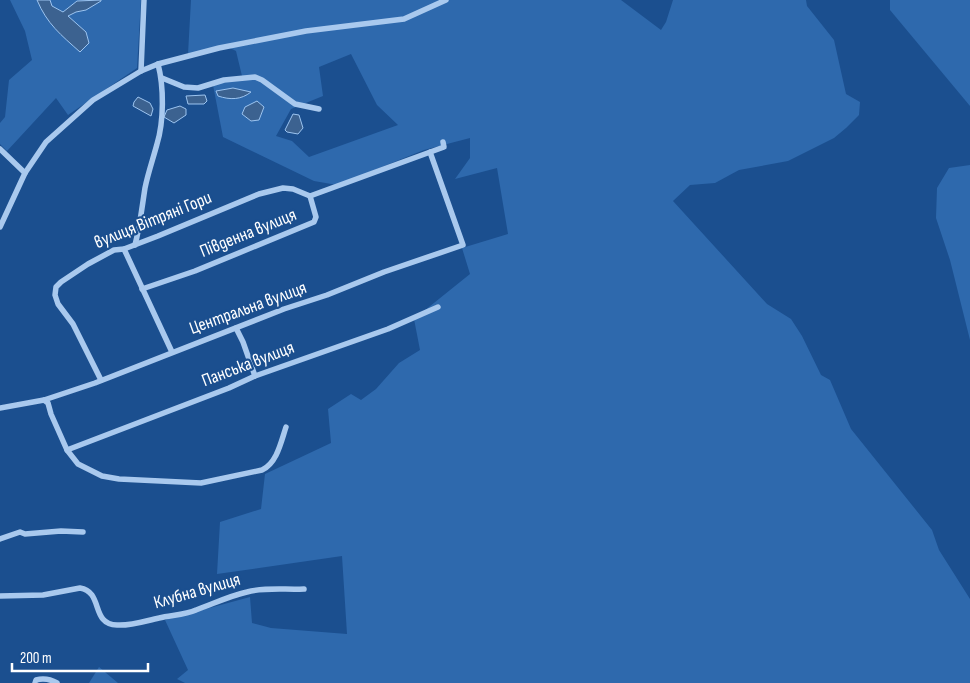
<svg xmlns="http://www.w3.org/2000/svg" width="970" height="683" font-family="'Sofia Sans Condensed',sans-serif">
  <rect width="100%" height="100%" fill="#1b4f8f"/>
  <g fill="#2e69ad" fill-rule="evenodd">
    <polygon points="10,0 141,0 137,68 68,115 56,98 7,151 0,144 0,123 5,117 9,80 32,60 25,31"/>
    <path d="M191,0h430l40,30 5,-8 7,-22h133l1,6 27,34 12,54 14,8 -1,13 -13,13 -12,10 -46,23 -49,9 -24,13 -25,2 -17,16 94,103 24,15 11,17 19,39 9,5 21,49 81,101 7,20 31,49v84h-785l-8,-4 11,-9 -23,-50 85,-23 2,26 19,5 76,6 -5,-78 -125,18 3,-52 41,-13 4,-35 66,-31 -3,-34 23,-15 10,6 15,-11 23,-26 21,-13 -6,-31 56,-45 -8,-26 46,-14 -11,-66 -42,11 15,-21v-20l-46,12 -87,35 -23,-4 -91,-44 -10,-52 29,-9 -6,-25 -8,-4 -40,7zM351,54l26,51 21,20 -89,32 -17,-16 -16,-5 15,-27 32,-13 -4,-29z"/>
    <polygon points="890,0 970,0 970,106 890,10"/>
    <polygon points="970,165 970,340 950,260 936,218 937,188 949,168"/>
    <polygon points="99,667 118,683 89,683"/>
  </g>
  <g fill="#3c6290" stroke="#9cc4f0">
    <path d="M37,0h13l2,6 11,6 14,-11 24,-1v1l-15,9 -10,2 -8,4 18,16 3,11 -9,9c-19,-17 -33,-28 -43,-52z"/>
    <path d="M233,88l18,4c-10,8 -21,8 -33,4l-2,-5z"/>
    <polygon points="205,95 207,101 204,104 188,104 186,96"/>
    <polygon points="138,97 150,103 153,109 151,116 133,106 134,102"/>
    <polygon points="257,101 264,107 259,120 251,121 242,114 245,107"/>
    <polygon points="180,106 186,109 186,115 174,123 164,117 167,110"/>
    <polygon points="293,114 299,115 303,128 298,134 287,132 285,130"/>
  </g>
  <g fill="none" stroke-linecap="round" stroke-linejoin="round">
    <g stroke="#a9c9ee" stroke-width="5.5">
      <polyline points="141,71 144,0"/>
      <polyline points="162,78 184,87 198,88 224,80 255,77 262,80 295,104 319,109"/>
      <polyline points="0,149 25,173"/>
      <polyline points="310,196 444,147 443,142"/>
      <polyline points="0,227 25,173 46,142 93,100 141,71 158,64 219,48 306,31 404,19 446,0"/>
      <path d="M135,245c5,-19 7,-38 10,-57 3,-15 8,-29 12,-44 7,-23 7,-57 1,-80"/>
      <polyline points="124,249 172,352"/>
      <polyline points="142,289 195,271 314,222 316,217 310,196"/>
      <polyline points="236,328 243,342 255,376"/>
      <polyline points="101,380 73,324 58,304 55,295 56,287 61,282 88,264 114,250 124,249 158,236 259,194 283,188 293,189 310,196"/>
      <polyline points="44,400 95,383 284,309 327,295 384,272 463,245 430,152"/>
      <path d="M0,408l44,-8 4,3 3,11 16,36 11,14 24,12 17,3 82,4 61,-13c15,-7 19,-28 24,-43"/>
      <polyline points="67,450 229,388 255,376 388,329 438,307"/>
      <polyline points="0,539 20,532 25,534 61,531 83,532"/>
      <path d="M0,596l43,-1 37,-7c24,4 10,36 37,37 14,1 28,-4 42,-7 12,-3 26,-3 37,-8 17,-6 33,-14 51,-18 18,-5 39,-2 57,-3"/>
      <path d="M35,683l1,-3c8,-2 14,-1 21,3"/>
    </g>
  </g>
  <g text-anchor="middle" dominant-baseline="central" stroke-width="4.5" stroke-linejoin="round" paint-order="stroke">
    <g font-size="18" fill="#fff" stroke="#1b4f8f">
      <text transform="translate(153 220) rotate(-22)">вулиця Вітряні Гори</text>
      <text transform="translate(248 233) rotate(-22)">Південна вулиця</text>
      <text transform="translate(248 308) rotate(-20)">Центральна вулиця</text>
      <text transform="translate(248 364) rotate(-21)">Панська вулиця</text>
      <text transform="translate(197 591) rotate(-16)">Клубна вулиця</text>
    </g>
  </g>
  <path d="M12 663v8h136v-8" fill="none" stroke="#ffffff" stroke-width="2.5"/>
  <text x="20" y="663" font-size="15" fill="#ffffff" stroke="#1b4f8f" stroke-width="4" paint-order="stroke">200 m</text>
</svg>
